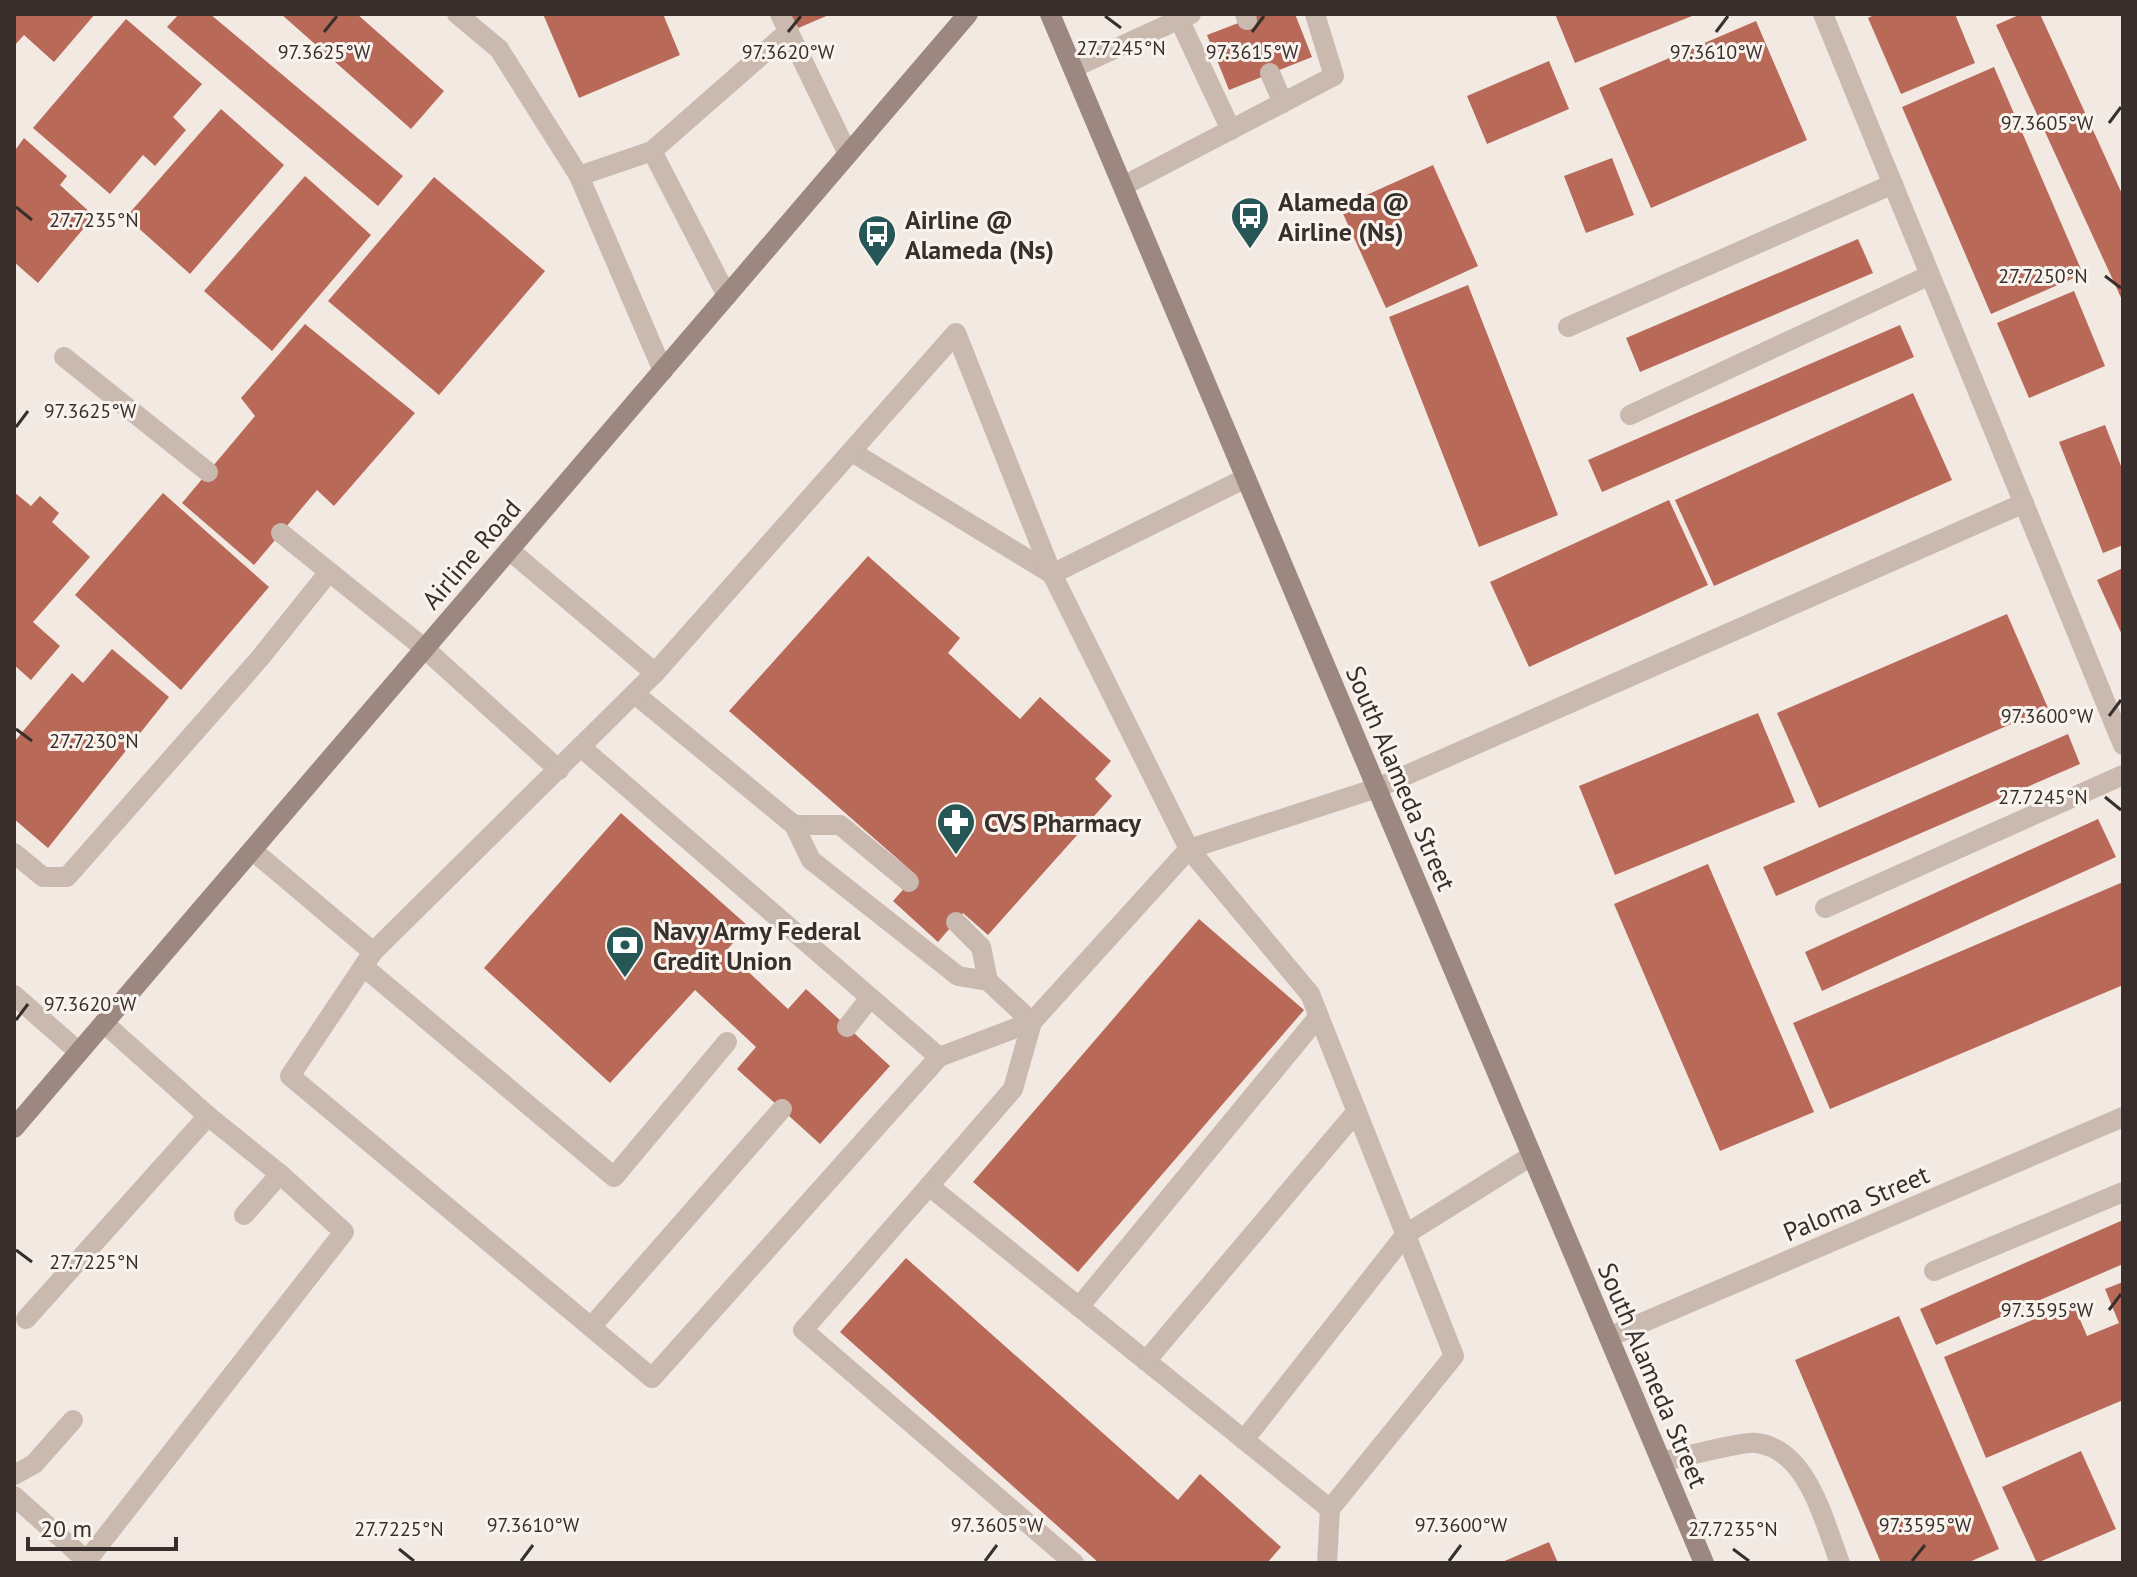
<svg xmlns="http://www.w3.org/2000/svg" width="2137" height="1577" font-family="'PT Sans',sans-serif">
  <rect width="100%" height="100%" fill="#f1e9e2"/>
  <g fill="#b96958">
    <polygon points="14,14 95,14 54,62 24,35 14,46"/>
    <polygon points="179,14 210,14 403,176 378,206 167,27"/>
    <polygon points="281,14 357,14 444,91 411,129"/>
    <polygon points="543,14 663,14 680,55 579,98"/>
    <polygon points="790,14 831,14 796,29"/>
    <polygon points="1262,14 1295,14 1312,57 1229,90 1207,35"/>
    <polygon points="1555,14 1697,14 1575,63"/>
    <polygon points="1876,14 1955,14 1975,63 1901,94 1868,18"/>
    <polygon points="2021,14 2040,14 2123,196 2123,302 1996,25"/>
    <polygon points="126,19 202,84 173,117 186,130 155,166 143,155 110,194 33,128"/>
    <polygon points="1756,21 1807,140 1651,208 1599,88"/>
    <polygon points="1549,61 1569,109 1487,144 1467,96"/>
    <polygon points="1994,67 2083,274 1991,314 1902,107"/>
    <polygon points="221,109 284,165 190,274 126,217"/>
    <polygon points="24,138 67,176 60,185 94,216 38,283 14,262 14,147 16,149"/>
    <polygon points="1612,158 1634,215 1586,233 1564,176"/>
    <polygon points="1433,165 1478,266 1386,308 1340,207"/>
    <polygon points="305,176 371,235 272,351 204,291"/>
    <polygon points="434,177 545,271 439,395 328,301"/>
    <polygon points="1858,239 1873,273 1640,372 1626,338"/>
    <polygon points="1468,285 1558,515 1479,547 1389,317"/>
    <polygon points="2074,291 2105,366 2029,398 1997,323"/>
    <polygon points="305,324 415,413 334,506 317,490 254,565 182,503 255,416 241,398"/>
    <polygon points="1900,325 1914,357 1602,492 1588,460"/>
    <polygon points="1913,393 1952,480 1714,586 1675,500"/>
    <polygon points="2105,425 2123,471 2123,545 2103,553 2059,442"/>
    <polygon points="14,492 31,506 40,496 59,513 52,522 90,557 33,622 60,646 31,680 14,665"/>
    <polygon points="163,493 269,587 181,690 75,595"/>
    <polygon points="1669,500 1708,585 1529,667 1490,582"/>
    <polygon points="868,556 960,638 948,653 1020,719 1040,697 1111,761 1095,779 1112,796 988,935 963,913 938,942 893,901 916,875 729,711"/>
    <polygon points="2123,568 2123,637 2097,580"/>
    <polygon points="2007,614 2048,708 1819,808 1777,713"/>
    <polygon points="112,649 169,697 48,848 14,819 14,742 72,673 83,683"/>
    <polygon points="1758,713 1795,802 1615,875 1579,786"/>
    <polygon points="2068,734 2080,764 1776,896 1763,867"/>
    <polygon points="621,813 748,926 726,951 788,1009 806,989 890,1066 820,1144 737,1069 756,1047 695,990 610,1083 484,968"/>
    <polygon points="2098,819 2116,857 1822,991 1805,952"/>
    <polygon points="1708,864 1814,1112 1720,1151 1614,904"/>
    <polygon points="2123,882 2123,985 1830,1109 1793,1023"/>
    <polygon points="1199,919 1304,1010 1078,1272 973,1182"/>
    <polygon points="2123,1220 2123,1264 1936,1345 1920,1309"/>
    <polygon points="906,1258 1178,1500 1200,1474 1281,1547 1267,1563 1099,1563 840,1332"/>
    <polygon points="2123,1282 2123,1400 1986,1458 1944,1357 2073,1303 2087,1336 2119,1323 2105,1289"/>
    <polygon points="1899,1316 1999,1549 1967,1563 1881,1563 1795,1360"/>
    <polygon points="2081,1451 2116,1529 2037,1563 2002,1487"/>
    <polygon points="1549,1542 1558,1563 1500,1563"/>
  </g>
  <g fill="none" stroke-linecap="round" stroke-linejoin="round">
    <g stroke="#c9b9af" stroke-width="20">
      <polyline points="457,14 499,49 579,176 663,371"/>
      <polyline points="780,14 848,154"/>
      <polyline points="1245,14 1247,20"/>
      <polyline points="1823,14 2123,745"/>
      <polyline points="1179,19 1231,130"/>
      <polyline points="1073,68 1191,14"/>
      <polyline points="1270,73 1283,103"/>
      <polyline points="652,151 727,296"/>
      <polyline points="579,176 652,151 789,31"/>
      <polyline points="1123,186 1334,76 1315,14"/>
      <polyline points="1568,327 1893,184"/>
      <polyline points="64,357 208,472"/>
      <polyline points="1630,415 1930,275"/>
      <polyline points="281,533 424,648 559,770"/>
      <polyline points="509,550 655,673"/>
      <polyline points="635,694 794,825 840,825 909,882"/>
      <polyline points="582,748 939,1057"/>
      <polyline points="794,825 811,860 958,976 988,981 1032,1022 1013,1089 929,1186 1330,1509 1454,1356 1310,994 1189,849 1052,574 852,452"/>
      <polyline points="252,850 373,952 290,1076 652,1378 939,1057 1032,1022 1189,849 1377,788 2024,503"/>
      <polyline points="14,853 43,877 67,877 260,658 329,572"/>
      <polyline points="1825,908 2123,775"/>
      <polyline points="956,922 981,947 988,981"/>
      <polyline points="373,952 655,673 956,333 1052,574 1246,478"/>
      <polyline points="364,967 614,1177 727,1042"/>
      <polyline points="847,1027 870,998"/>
      <polyline points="929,1186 803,1330 1074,1563"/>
      <polyline points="244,1215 280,1174"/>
      <polyline points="1934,1271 2123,1192"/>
      <polyline points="1079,1307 1319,1016"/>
      <polyline points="26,1319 208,1116 104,1023"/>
      <polyline points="591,1327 782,1109"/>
      <polyline points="1146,1361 1357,1111"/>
      <polyline points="1244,1440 1406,1234 1531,1156"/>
      <path d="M1661,1462c19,-4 81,-21 96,-19 51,7 67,79 83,120"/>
      <polyline points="14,1475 34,1464 73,1420"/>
      <polyline points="14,1496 87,1561"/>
      <polyline points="85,1563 344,1232 280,1174 208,1116"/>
      <polyline points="1327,1563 1330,1509"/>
    </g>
    <g stroke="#c9b9af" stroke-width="20">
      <polyline points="14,995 79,1052"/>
      <polyline points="1609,1337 2123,1117"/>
    </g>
    <g stroke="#9c8880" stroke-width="20">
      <polyline points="1050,14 1704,1563"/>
      <polyline points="14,1128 968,14"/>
    </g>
  </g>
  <path fill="none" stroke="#382f2c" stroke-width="3" d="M1105,16l16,12M324,32l13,-16M788,32l13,-16M1252,32l12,-16M1716,32l12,-16M2109,123l12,-16M16,207l16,13M2105,276l16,12M16,427l12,-16M2109,716l12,-16M16,729l16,12M2105,797l16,13M16,1020l12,-16M16,1250l16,12M2109,1310l12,-16M399,1549l15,12M1733,1549l16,12M521,1561l12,-16M985,1561l12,-16M1449,1561l12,-16M1912,1561l13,-16"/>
  <defs>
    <g id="bus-pin" transform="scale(2)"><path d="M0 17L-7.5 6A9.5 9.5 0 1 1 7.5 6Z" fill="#265656" stroke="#f9f3ee"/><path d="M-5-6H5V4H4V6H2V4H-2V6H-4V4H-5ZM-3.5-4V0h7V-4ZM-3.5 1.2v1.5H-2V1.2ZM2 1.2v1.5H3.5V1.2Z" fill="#fff"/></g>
    <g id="pharmacy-pin" transform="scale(2)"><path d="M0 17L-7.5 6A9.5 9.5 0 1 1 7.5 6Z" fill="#265656" stroke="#f9f3ee"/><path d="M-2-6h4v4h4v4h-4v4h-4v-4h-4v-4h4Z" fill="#fff"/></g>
    <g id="bank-pin" transform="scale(2)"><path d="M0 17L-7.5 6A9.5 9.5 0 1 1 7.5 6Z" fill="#265656" stroke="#f9f3ee"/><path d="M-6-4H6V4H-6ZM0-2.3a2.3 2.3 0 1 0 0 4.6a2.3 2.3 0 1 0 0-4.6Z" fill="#fff"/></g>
  </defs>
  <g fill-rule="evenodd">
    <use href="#bus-pin" x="1250" y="216"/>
    <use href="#bus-pin" x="877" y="234"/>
    <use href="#pharmacy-pin" x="956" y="822"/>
    <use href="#bank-pin" x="625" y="945"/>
  </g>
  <g text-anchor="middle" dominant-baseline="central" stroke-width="6" stroke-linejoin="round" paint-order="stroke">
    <g font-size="26" font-weight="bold" fill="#382f2c" stroke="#f9f3ee" text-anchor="start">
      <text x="1278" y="201">Alameda @<tspan x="1278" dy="30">Airline (Ns)</tspan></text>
      <text x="905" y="219">Airline @<tspan x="905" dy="30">Alameda (Ns)</tspan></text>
      <text x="984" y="822">CVS Pharmacy</text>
      <text x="653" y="930">Navy Army Federal<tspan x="653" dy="30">Credit Union</tspan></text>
    </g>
    <g font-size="26" fill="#382f2c" stroke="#f9f3ee">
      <text transform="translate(471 554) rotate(-49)">Airline Road</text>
      <text transform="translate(1401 778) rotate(67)">South Alameda Street</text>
      <text transform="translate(1856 1203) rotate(-23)">Paloma Street</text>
      <text transform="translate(1653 1375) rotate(67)">South Alameda Street</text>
    </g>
  </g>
  <g font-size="20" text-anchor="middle" fill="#382f2c" stroke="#f9f3ee" stroke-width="6" stroke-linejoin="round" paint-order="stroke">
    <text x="1121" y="55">27.7245°N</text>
    <text x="324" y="59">97.3625°W</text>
    <text x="1252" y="59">97.3615°W</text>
    <text x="1716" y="59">97.3610°W</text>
    <text x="788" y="59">97.3620°W</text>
    <text x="2047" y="130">97.3605°W</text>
    <text x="94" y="227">27.7235°N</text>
    <text x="2043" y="283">27.7250°N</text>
    <text x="90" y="418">97.3625°W</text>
    <text x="2047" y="723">97.3600°W</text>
    <text x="94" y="748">27.7230°N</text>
    <text x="2043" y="804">27.7245°N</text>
    <text x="90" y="1011">97.3620°W</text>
    <text x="94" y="1269">27.7225°N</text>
    <text x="2047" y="1317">97.3595°W</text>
    <text x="533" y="1532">97.3610°W</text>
    <text x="997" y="1532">97.3605°W</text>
    <text x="1461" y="1532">97.3600°W</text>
    <text x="1925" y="1532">97.3595°W</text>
    <text x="399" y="1536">27.7225°N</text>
    <text x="1733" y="1536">27.7235°N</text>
  </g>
  <rect width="2137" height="1577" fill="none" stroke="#382f2c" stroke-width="32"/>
  <path d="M28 1537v12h148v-12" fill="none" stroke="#382f2c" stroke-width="4"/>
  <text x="40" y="1537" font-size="24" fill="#382f2c" stroke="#f9f3ee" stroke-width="6" paint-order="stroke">20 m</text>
</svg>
